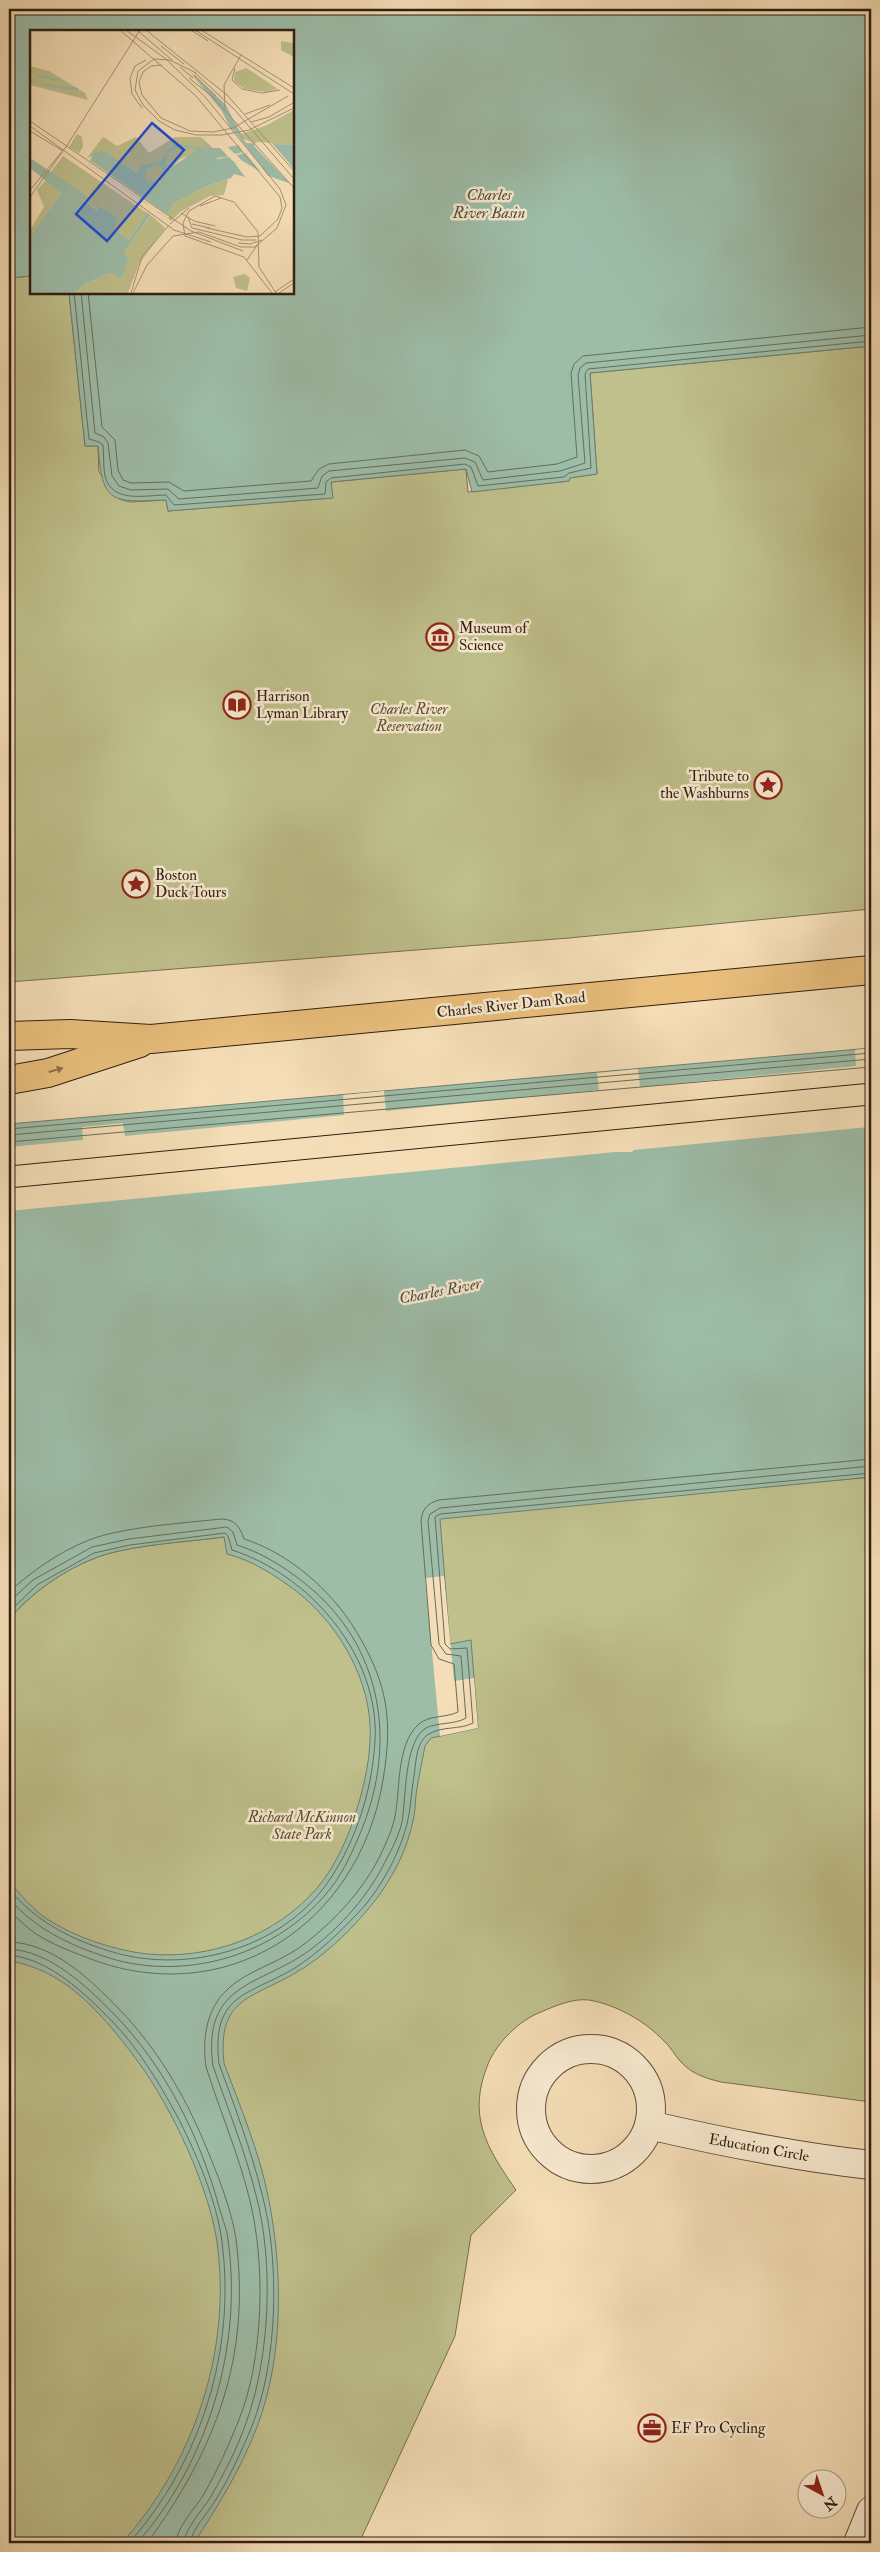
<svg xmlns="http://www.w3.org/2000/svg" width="880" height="2552" font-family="'IM FELL Double Pica',serif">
  <rect width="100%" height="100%" fill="#f5deb7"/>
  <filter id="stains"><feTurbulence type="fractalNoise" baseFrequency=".004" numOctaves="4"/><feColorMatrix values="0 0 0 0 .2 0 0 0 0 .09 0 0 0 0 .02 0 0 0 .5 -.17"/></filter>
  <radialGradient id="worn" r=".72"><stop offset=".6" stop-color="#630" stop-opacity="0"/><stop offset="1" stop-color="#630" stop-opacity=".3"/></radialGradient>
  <g fill="#bfc08c" stroke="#786e4e">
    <polygon points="31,276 31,292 69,293 85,446 98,446 99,472 119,499 130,502 166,500 168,511 332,498 331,482 466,469 468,492 569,481 569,478 597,474 590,373 871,346 871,909 569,938 9,982 9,278"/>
    <path d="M871,1477v625l-150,-20c-16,-4 -29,-8 -40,-20 -6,-6 -10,-15 -17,-21 -19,-20 -47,-36 -75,-41 -16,-2 -34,6 -48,12 -21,8 -44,30 -53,52 -21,52 -2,83 28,126l-45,45 -16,101 -96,207h-350v-924c22,-26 53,-48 86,-61 33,-13 92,-16 129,-21z"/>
  </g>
  <g fill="#9dbda9" stroke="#717d6c">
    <path d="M9,9h862v337l-281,27 7,101 -27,4 -1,3 -97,11 -6,-23 -135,13 2,16 -165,13 -2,-11c-54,2 -64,5 -68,-54h-13l-16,-153 223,-1v-261h-261v245l-22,2z"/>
    <path d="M871,1048v429l-431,42 10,125 21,-4 7,88 -47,10 -6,8c-3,16 -7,33 -9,49 -1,10 -1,21 -4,30 -7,32 -27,66 -49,90 -18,21 -42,43 -66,57 -45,27 -80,25 -73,91 16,43 35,88 44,133 15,73 16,160 -11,231 -16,42 -39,79 -63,116h-72c72,-81 110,-192 95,-301 -8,-55 -45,-134 -78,-179 -26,-35 -59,-77 -101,-94 -9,-4 -20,-6 -29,-9v-79c11,13 23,28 38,38 28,18 66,31 100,35 64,6 129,-18 171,-67 18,-22 30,-49 38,-75 7,-22 13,-47 14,-71 4,-60 -34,-123 -82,-156 -20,-14 -38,-25 -61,-31l-3,-17c-37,5 -96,8 -129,21 -33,13 -64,35 -86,61v-495z"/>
  </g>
  <g fill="#f5deb7">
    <polygon points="871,1048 871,1129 869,1127 634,1150 632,1152 615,1152 9,1211 9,1147 83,1140 82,1127 123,1123 125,1136 344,1115 343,1095 384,1091 386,1111 599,1090 597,1073 638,1069 640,1087 856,1066 855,1050"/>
    <polygon points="444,1576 454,1681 474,1678 478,1728 440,1736 425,1578"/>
  </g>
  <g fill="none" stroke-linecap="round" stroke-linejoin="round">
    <g stroke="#666d5d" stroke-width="1">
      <path d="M74,292l15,147 10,3 4,3c1,10 0,21 2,31 7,28 41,19 61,19l8,10 151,-11 1,-12 5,-4 134,-14 6,3 7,19 86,-9 5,-4 22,-5 -6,-94 3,-5 283,-28"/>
      <polyline points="81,292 95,433 104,437 108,443 112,476 119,486 131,490 168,489 179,499 318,488 322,476 329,471 465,458 475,462 483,480 560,471 585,463 578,375 580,368 586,363 871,335"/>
      <polyline points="88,292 102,427 115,440 118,470 123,480 131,483 169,482 184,491 311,481 319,469 329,464 465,450 479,456 488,472 557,464 577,457 571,373 574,364 583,356 871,327"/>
      <polyline points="9,1129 871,1053"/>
      <polyline points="9,1135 871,1059"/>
      <polyline points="9,1142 871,1067"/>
      <path d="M9,1592c23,-21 50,-40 80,-52 33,-13 95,-17 132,-21 14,0 19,8 23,20 45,14 88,52 112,92 32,53 37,89 27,149 -24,146 -160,234 -300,176 -16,-6 -33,-13 -47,-22 -10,-7 -19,-16 -27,-24"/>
      <path d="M9,1602l24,-22 59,-33 37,-8 98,-12 6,5 4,13c29,9 55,27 77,46 72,64 82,160 45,245 -9,21 -18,41 -33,58 -50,59 -134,86 -210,66 -40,-12 -80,-29 -107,-62"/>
      <path d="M9,1612l28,-27 57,-32 36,-8 95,-12 3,3 4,14c78,25 148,106 143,191 -3,52 -21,107 -52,148 -47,60 -134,84 -207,64 -42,-12 -79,-30 -107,-64"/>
      <path d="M9,1942c44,1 82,38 110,67 37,38 65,85 85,133 13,31 27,65 32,97 15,118 -20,210 -89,304"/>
      <path d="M9,1949c41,2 77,37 104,64 52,53 87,124 106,194 3,11 8,22 9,33 15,106 -20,223 -91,303"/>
      <path d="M9,1955c41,4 75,38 103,66 26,27 46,60 64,93 19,36 41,87 46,128 14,108 -21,220 -93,301"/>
      <path d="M176,2543c1,-17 19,-34 28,-49 13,-23 24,-47 34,-72 26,-62 28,-160 11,-225 -11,-44 -29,-86 -43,-130 -2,-16 -2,-29 2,-45 14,-50 63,-51 99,-80 29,-23 56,-52 73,-86 5,-11 11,-23 14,-35 7,-28 1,-76 25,-97 10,-9 27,-6 39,-12l-4,-48 -15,-5 -8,-14 -10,-124c1,-12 7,-18 18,-21l432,-41"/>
      <path d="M184,2543c1,-15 18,-32 26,-45 14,-24 27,-49 36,-75 24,-65 28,-161 10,-228 -11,-44 -28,-86 -43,-129 -11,-84 46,-79 97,-116 31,-23 59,-55 76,-90 6,-11 13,-25 16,-38 4,-23 2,-81 24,-94 12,-6 28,-3 40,-10l-5,-62 -15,-2 -7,-10 -11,-123 2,-7 10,-6 431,-42"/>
      <path d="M190,2543c2,-14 18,-30 25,-42 15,-24 26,-49 37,-75 26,-65 28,-165 10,-232 -11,-44 -27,-87 -43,-130 -8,-71 29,-68 76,-96 23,-15 44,-35 63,-55 22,-23 41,-58 49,-89 4,-15 4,-32 7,-48 2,-13 2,-35 15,-42 12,-8 31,-4 44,-11l-6,-75 -17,1 -5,-5 -10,-127 5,-3 431,-41"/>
    </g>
    <g stroke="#614d3a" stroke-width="30">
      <g id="minor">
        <circle cx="591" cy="2109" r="60"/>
        <path d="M649,2125c73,17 147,32 222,40"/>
        <polyline points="858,2543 871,2511"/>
      </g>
    </g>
    <g stroke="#301d11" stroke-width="30">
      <g id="trunk">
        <polyline points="9,1036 70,1034 151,1039 871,970"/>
        <polyline points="9,1080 48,1073 140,1043"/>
      </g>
    </g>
    <use href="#minor" stroke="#f8ead0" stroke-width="28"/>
    <use href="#trunk" stroke="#eabf7c" stroke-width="28"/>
    <g stroke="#301d11" stroke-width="1">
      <polyline points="9,1166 871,1083"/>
      <polyline points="9,1188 871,1105"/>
    </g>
  </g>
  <defs><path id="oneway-solid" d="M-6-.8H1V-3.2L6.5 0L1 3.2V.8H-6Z" transform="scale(1.25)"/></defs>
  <use fill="#8d6e46" href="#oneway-solid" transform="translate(56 1070) rotate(-16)"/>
  <defs>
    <g id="museum-ring" transform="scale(1.4375)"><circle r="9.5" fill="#f8ead0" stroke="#8f2418" stroke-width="1.5"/><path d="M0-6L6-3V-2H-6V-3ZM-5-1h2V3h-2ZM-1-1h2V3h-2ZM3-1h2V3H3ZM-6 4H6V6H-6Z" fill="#8f2418"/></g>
    <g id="library-ring" transform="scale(1.4375)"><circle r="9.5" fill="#f8ead0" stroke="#8f2418" stroke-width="1.5"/><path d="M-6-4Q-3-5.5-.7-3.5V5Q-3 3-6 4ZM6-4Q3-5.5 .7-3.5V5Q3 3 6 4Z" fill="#8f2418"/></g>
    <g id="sight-ring" transform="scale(1.4375)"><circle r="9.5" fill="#f8ead0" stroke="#8f2418" stroke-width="1.5"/><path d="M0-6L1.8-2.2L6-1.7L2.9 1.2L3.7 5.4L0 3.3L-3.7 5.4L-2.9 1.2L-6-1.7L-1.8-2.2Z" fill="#8f2418"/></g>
    <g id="office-ring" transform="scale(1.4375)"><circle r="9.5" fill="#f8ead0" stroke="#8f2418" stroke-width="1.5"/><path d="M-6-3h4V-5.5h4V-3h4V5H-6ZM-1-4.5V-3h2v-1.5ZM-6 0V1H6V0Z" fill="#8f2418"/></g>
  </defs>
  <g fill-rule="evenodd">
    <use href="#museum-ring" x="440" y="637"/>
    <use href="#library-ring" x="237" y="705"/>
    <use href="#sight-ring" x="768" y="785"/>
    <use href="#sight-ring" x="136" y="884"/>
    <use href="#office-ring" x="652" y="2428"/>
  </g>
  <g text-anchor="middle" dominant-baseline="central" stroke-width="5" stroke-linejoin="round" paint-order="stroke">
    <g font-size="15" fill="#301d11" stroke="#f8ead0" text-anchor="start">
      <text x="459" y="628">Museum of<tspan x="459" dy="17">Science</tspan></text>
      <text x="256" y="696">Harrison<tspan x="256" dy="17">Lyman Library</tspan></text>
      <text x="749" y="776" text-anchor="end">Tribute to<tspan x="749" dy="17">the Washburns</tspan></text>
      <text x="155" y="875">Boston<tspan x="155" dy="17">Duck Tours</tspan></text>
      <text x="671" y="2428">EF Pro Cycling</text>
    </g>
    <g font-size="15" font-style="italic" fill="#5b4e36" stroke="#f8ead0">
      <text x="409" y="709">Charles River<tspan x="409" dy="17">Reservation</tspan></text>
      <text x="302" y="1817">Richard McKinnon<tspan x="302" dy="17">State Park</tspan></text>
    </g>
    <g font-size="15" fill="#301d11" stroke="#f8ead0">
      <text transform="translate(511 1005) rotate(-6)">Charles River Dam Road</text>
      <text transform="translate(759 2148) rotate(10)">Education Circle</text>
    </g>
    <g font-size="16" font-style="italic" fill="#514d3f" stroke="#f8ead0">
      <text x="489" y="195">Charles<tspan x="489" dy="18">River Basin</tspan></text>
      <text transform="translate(440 1291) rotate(-11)">Charles River</text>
    </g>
  </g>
  <g transform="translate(30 30)">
    <rect width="264" height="264" fill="#f5deb7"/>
    <path d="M251,11l12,2 1,14 -13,-7zM0,36l19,5 36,22 3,7 -58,-15zM216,38l2,1 30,20 -12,3 -21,-3 -11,-8 1,-9zM264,80v35l-39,-1 -13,-6 -1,-4 24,-8zM47,104l5,3 1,10 -4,6 -10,-6zM73,107l14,9 19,-9 13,16 26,-16h26l12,11 -33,11 -20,22 -8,2 -47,-32 -18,7zM33,126l84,57 -18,27 -15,-11 -4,-15 -5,-5 -4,-3 -3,4 -11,-8 2,-4 -39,-25zM198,149l-4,16 -14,1 -30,16 -9,9 -5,-4 7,-13 34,-18zM16,150l15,13 -31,44v-7l14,-23 -7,-17zM121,185l14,13 -26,36 -11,29h-53l12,-10 23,-10 12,4 7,-19 -5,-5zM215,244l5,4 -3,13 -11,-3 -3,-11z" fill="#bfc08c"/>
    <path d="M160,42l35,32 21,39 48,2v40l-28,-10 -25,-15 -7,2 11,15 -11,-3 -3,4 -24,8 -34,18 -7,13 -12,-7 -30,43 5,5 -7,20 -12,-5 -23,10 -12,10h-45v-56l31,-44 -31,-25v-10l60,40 -3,4 10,8 3,-4 17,11 -3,12 15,11 22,-33 -63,-43 6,-11 11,-2 32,22 5,-8 18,-3 8,-13 9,-5 30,4 -4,-8 7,8h10l9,9 6,-1 -7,-9 11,-2 -17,-34zM151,116l16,4 -31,21 1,-17zM126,134l6,4 2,8 -5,6h-8l-5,-3 -1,-8z" fill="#9dbda9" fill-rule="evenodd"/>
    <path d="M203,99l39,52 -7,-4 -20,-24 -8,2 4,5 -7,2 -5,-5 -10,2 -4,-1 13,-1 -3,-4 6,1v-4l4,4 8,-2 -13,-20zM226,112l16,1 22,26v19l-40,-42zM58,129l82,57 -2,2 -11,-7 -4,6 -8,-6 4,-5 -3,-3 -49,-33 -11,-8z" fill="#f5deb7"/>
    <path fill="none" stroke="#9dbda9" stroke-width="2.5" d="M7,45l20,5M12,55l36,4"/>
    <path fill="none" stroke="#a69175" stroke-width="1" d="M90,0l76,66 84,101 2,11 -4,11 -18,17 -13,1 -40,-9M96,0l40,29 40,39 74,91 6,16 -9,23 -22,19h-14l-42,-15 -26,4 -26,29 -14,28M107,0l35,30M116,0l81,65 67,76M161,0l17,11M165,0l99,64M171,0l93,58M131,16l23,18M132,35l-11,1 -8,6 -4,10 3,13 19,23 29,13 23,1 20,-4 55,-32M150,37l13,11M205,38l-3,12 10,9 20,4 18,-3M164,42l40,37 60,70M166,43l-26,-13 -16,-1 -16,12 -3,19 8,15 16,16 16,9 21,5h26l27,-5 45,-22M164,45l22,21M159,48l25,20M181,65l83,93M112,78l-10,-14 -2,-16 5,-12 11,-6M195,78l-1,-23 17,-30M215,84l25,-9M0,91l161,110 52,20M221,92l18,-5 24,-14M0,96l144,104 37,12M0,101l33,20M0,160l36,-43 74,-117M0,167l33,-46M170,176l21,-8M151,183l13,8 21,5M158,187l4,11 50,12h14M140,194l19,-16M162,194l18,4M208,213l12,1 12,-4M217,230l11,-16M245,262l19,-13M101,263l11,-36 27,-32M242,263l-28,-36 -59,-21 -2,-13 6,-12 26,-15 19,6 24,30 1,35 17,26M249,263l15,-10"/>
    <path fill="#1d4ed8" fill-opacity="0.15" stroke="#1d4ed8" stroke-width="2.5" d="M122,93l32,27 -77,91 -31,-27z"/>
    <rect width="264" height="264" fill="none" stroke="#301d11" stroke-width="2.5"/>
  </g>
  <rect width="880" height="2552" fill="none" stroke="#f5deb7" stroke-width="30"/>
  <rect x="10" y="10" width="860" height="2532" fill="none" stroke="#301d11" stroke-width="2.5"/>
  <rect x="15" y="15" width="850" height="2522" fill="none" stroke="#301d11"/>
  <g transform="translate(822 2494) rotate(140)"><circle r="24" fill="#f8ead0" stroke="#a89884"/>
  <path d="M0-4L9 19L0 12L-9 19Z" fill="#8f2418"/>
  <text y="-8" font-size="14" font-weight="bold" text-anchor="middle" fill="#301d11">N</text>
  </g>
  <rect width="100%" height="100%" filter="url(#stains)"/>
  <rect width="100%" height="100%" fill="url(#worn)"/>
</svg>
